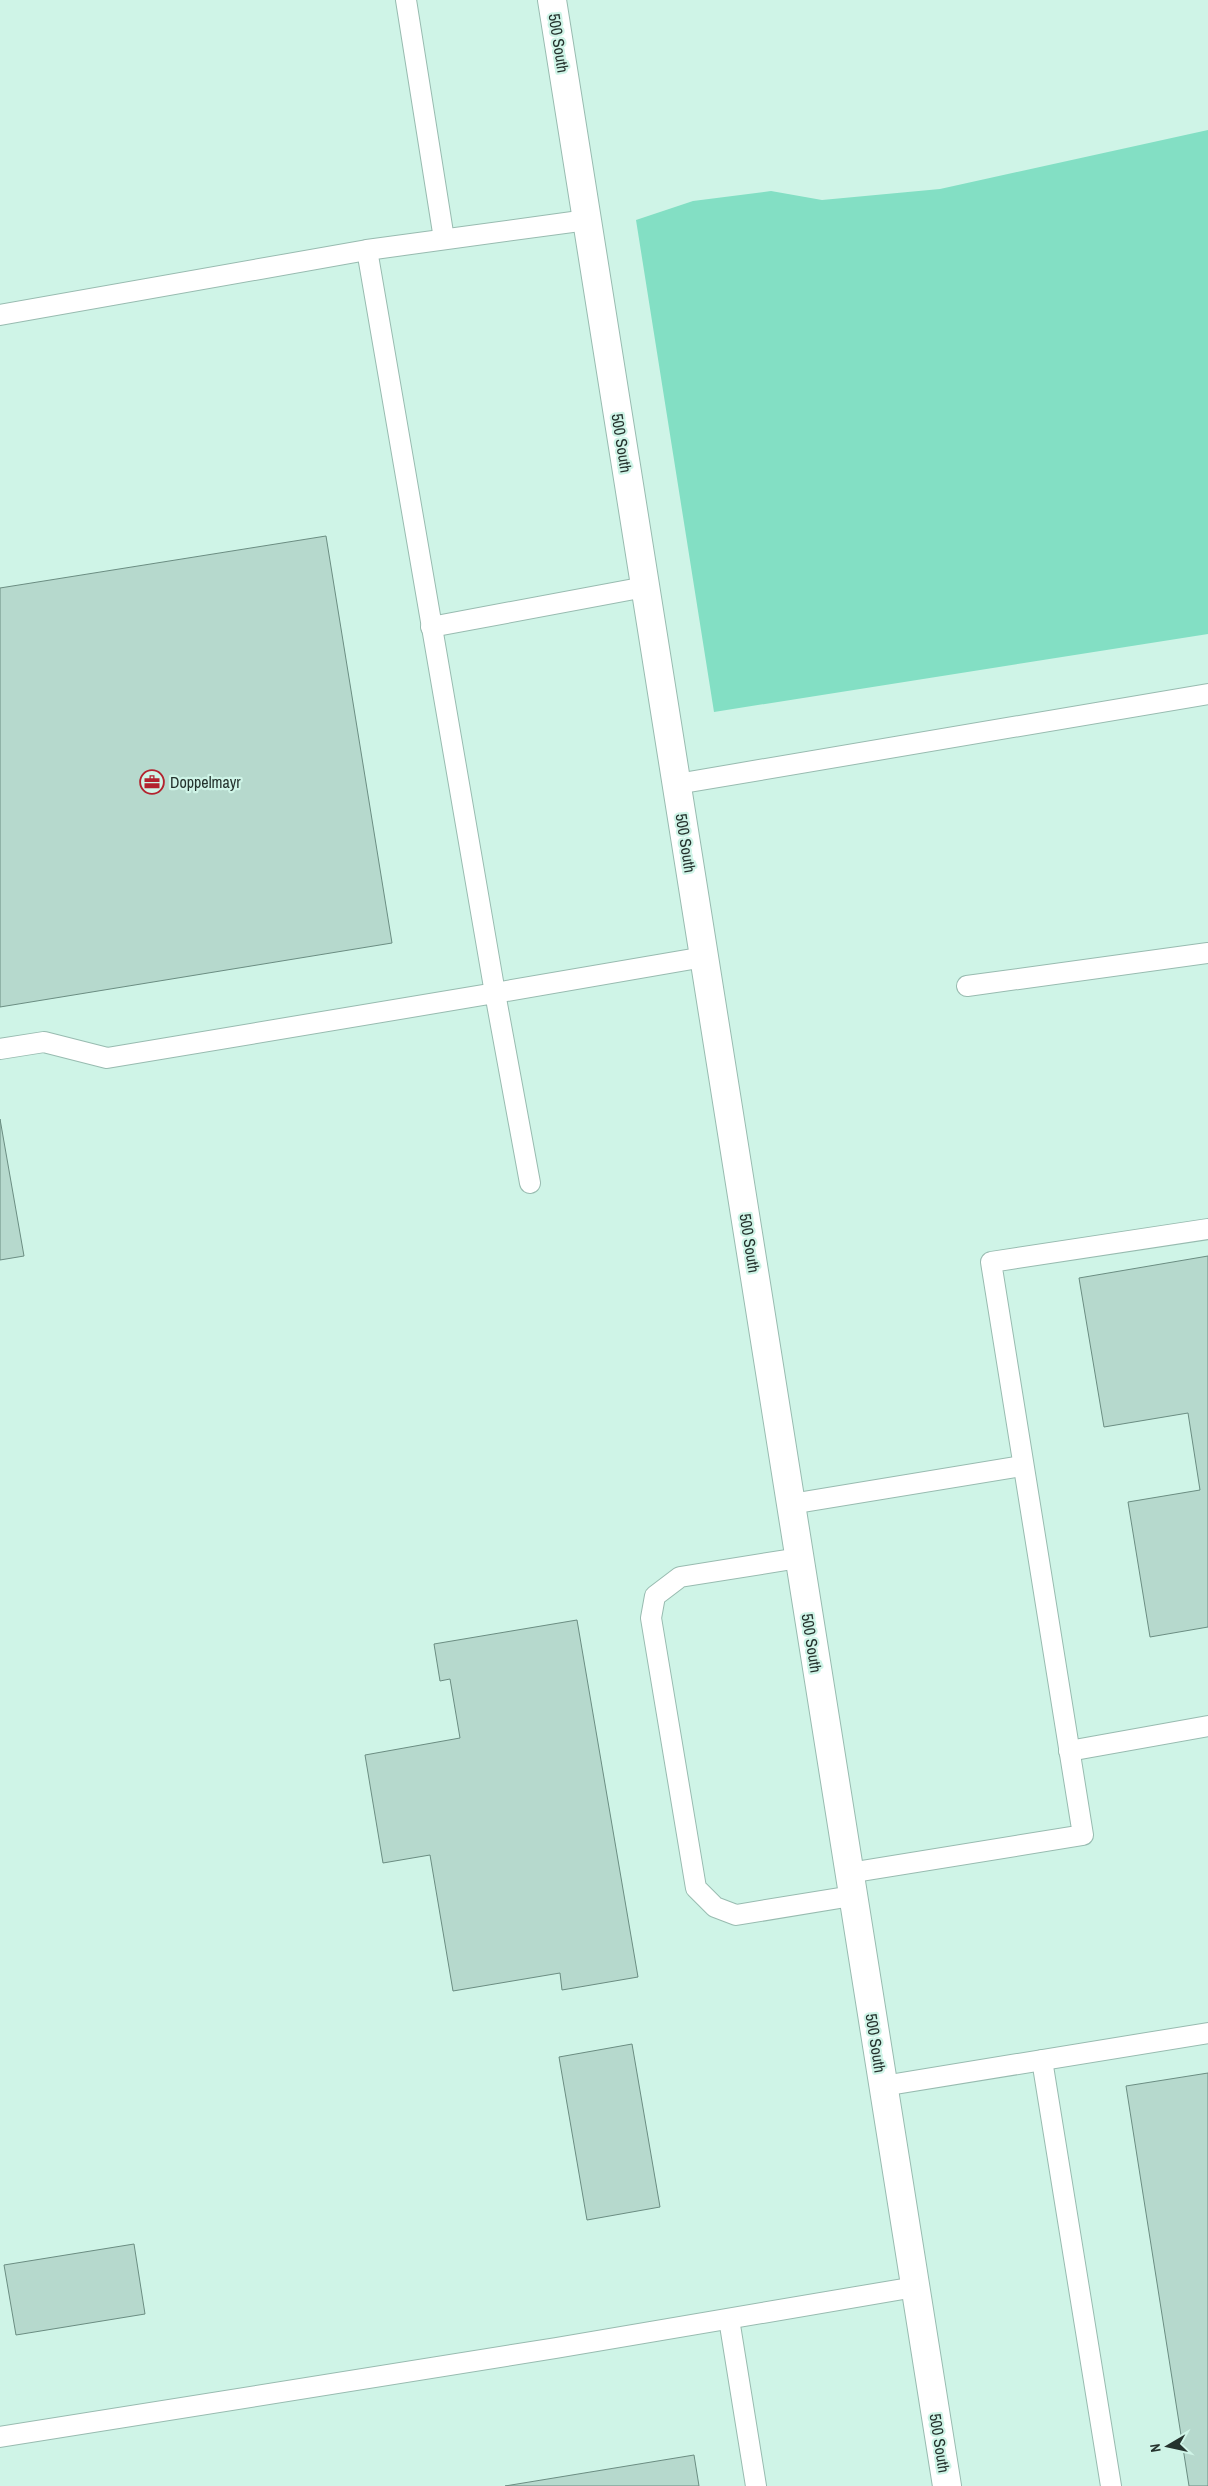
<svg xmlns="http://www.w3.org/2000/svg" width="1208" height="2486" font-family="'Archivo Narrow',sans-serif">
  <rect width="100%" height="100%" fill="#cff4e7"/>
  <polygon fill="#83dfc4" points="1208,130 1208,634 714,712 636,220 693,201 771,191 822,200 940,189"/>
  <g fill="#b6d9cd" stroke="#6b8d82">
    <polygon points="326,536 392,943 0,1007 0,588"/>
    <polygon points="0,1119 24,1256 0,1260"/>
    <polygon points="1208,1256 1208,1627 1150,1637 1128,1502 1200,1490 1188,1413 1104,1427 1079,1278"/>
    <polygon points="577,1620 638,1977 562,1990 560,1973 453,1991 430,1855 383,1863 365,1755 460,1738 450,1679 440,1681 434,1644"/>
    <polygon points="632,2044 660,2207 587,2220 559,2057"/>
    <polygon points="1208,2073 1208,2486 1189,2486 1126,2086"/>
    <polygon points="134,2244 145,2314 16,2335 4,2265"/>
    <polygon points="694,2455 699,2486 505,2486"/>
  </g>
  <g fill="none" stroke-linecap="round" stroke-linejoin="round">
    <g stroke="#98bbb0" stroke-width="22">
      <g id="service">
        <polyline points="406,0 444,239"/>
        <polyline points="367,250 495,993 704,957"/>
        <polyline points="0,315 367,250 587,220"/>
        <polyline points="431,627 645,587"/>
        <polyline points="677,784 1208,694"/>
        <polyline points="967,986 1208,953"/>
        <polyline points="0,1049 44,1042 107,1058 495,993 530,1183"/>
        <polyline points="791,1504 1022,1466"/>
        <polyline points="799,1558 680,1577 655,1596 651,1618 696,1888 715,1907 736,1915 852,1896"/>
        <polyline points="1069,1751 1208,1726"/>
        <polyline points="849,1873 1083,1835 991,1262 1208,1229"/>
        <polyline points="1042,2060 1111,2486"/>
        <polyline points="883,2086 1208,2033"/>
        <polyline points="729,2319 756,2486"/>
        <polyline points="0,2437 556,2348 915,2287"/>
      </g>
    </g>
    <g stroke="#98bbb0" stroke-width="30">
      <polyline id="tertiary" points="552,0 947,2486"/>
    </g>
    <use href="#service" stroke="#fff" stroke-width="20"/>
    <use href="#tertiary" stroke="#fff" stroke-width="28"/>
  </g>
  <defs>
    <g id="office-ring" transform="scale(1.25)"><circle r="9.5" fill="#cff4e7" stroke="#b3222e" stroke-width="1.5"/><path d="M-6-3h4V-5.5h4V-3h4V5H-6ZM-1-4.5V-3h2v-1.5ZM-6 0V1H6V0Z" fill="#b3222e"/></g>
  </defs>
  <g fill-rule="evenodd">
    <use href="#office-ring" x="152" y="782"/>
  </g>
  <g text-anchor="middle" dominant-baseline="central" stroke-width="4.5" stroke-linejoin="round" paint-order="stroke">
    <g font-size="16" fill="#24322d" stroke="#cff4e7">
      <text transform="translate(559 43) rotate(81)">500 South</text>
      <text transform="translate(622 443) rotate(81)">500 South</text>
      <text transform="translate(686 843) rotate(81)">500 South</text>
      <text transform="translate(750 1243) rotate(81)">500 South</text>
      <text transform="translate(812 1643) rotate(81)">500 South</text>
      <text transform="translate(876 2043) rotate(81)">500 South</text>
      <text transform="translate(940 2443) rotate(81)">500 South</text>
    </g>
    <g font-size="16" fill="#24322d" stroke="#cff4e7" text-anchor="start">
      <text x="170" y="782">Doppelmayr</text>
    </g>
  </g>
  <g transform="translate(1168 2446) rotate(261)" stroke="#cff4e7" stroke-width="4" paint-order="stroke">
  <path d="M0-4L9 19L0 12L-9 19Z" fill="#24322d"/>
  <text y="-8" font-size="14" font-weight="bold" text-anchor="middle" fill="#24322d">N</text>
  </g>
</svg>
